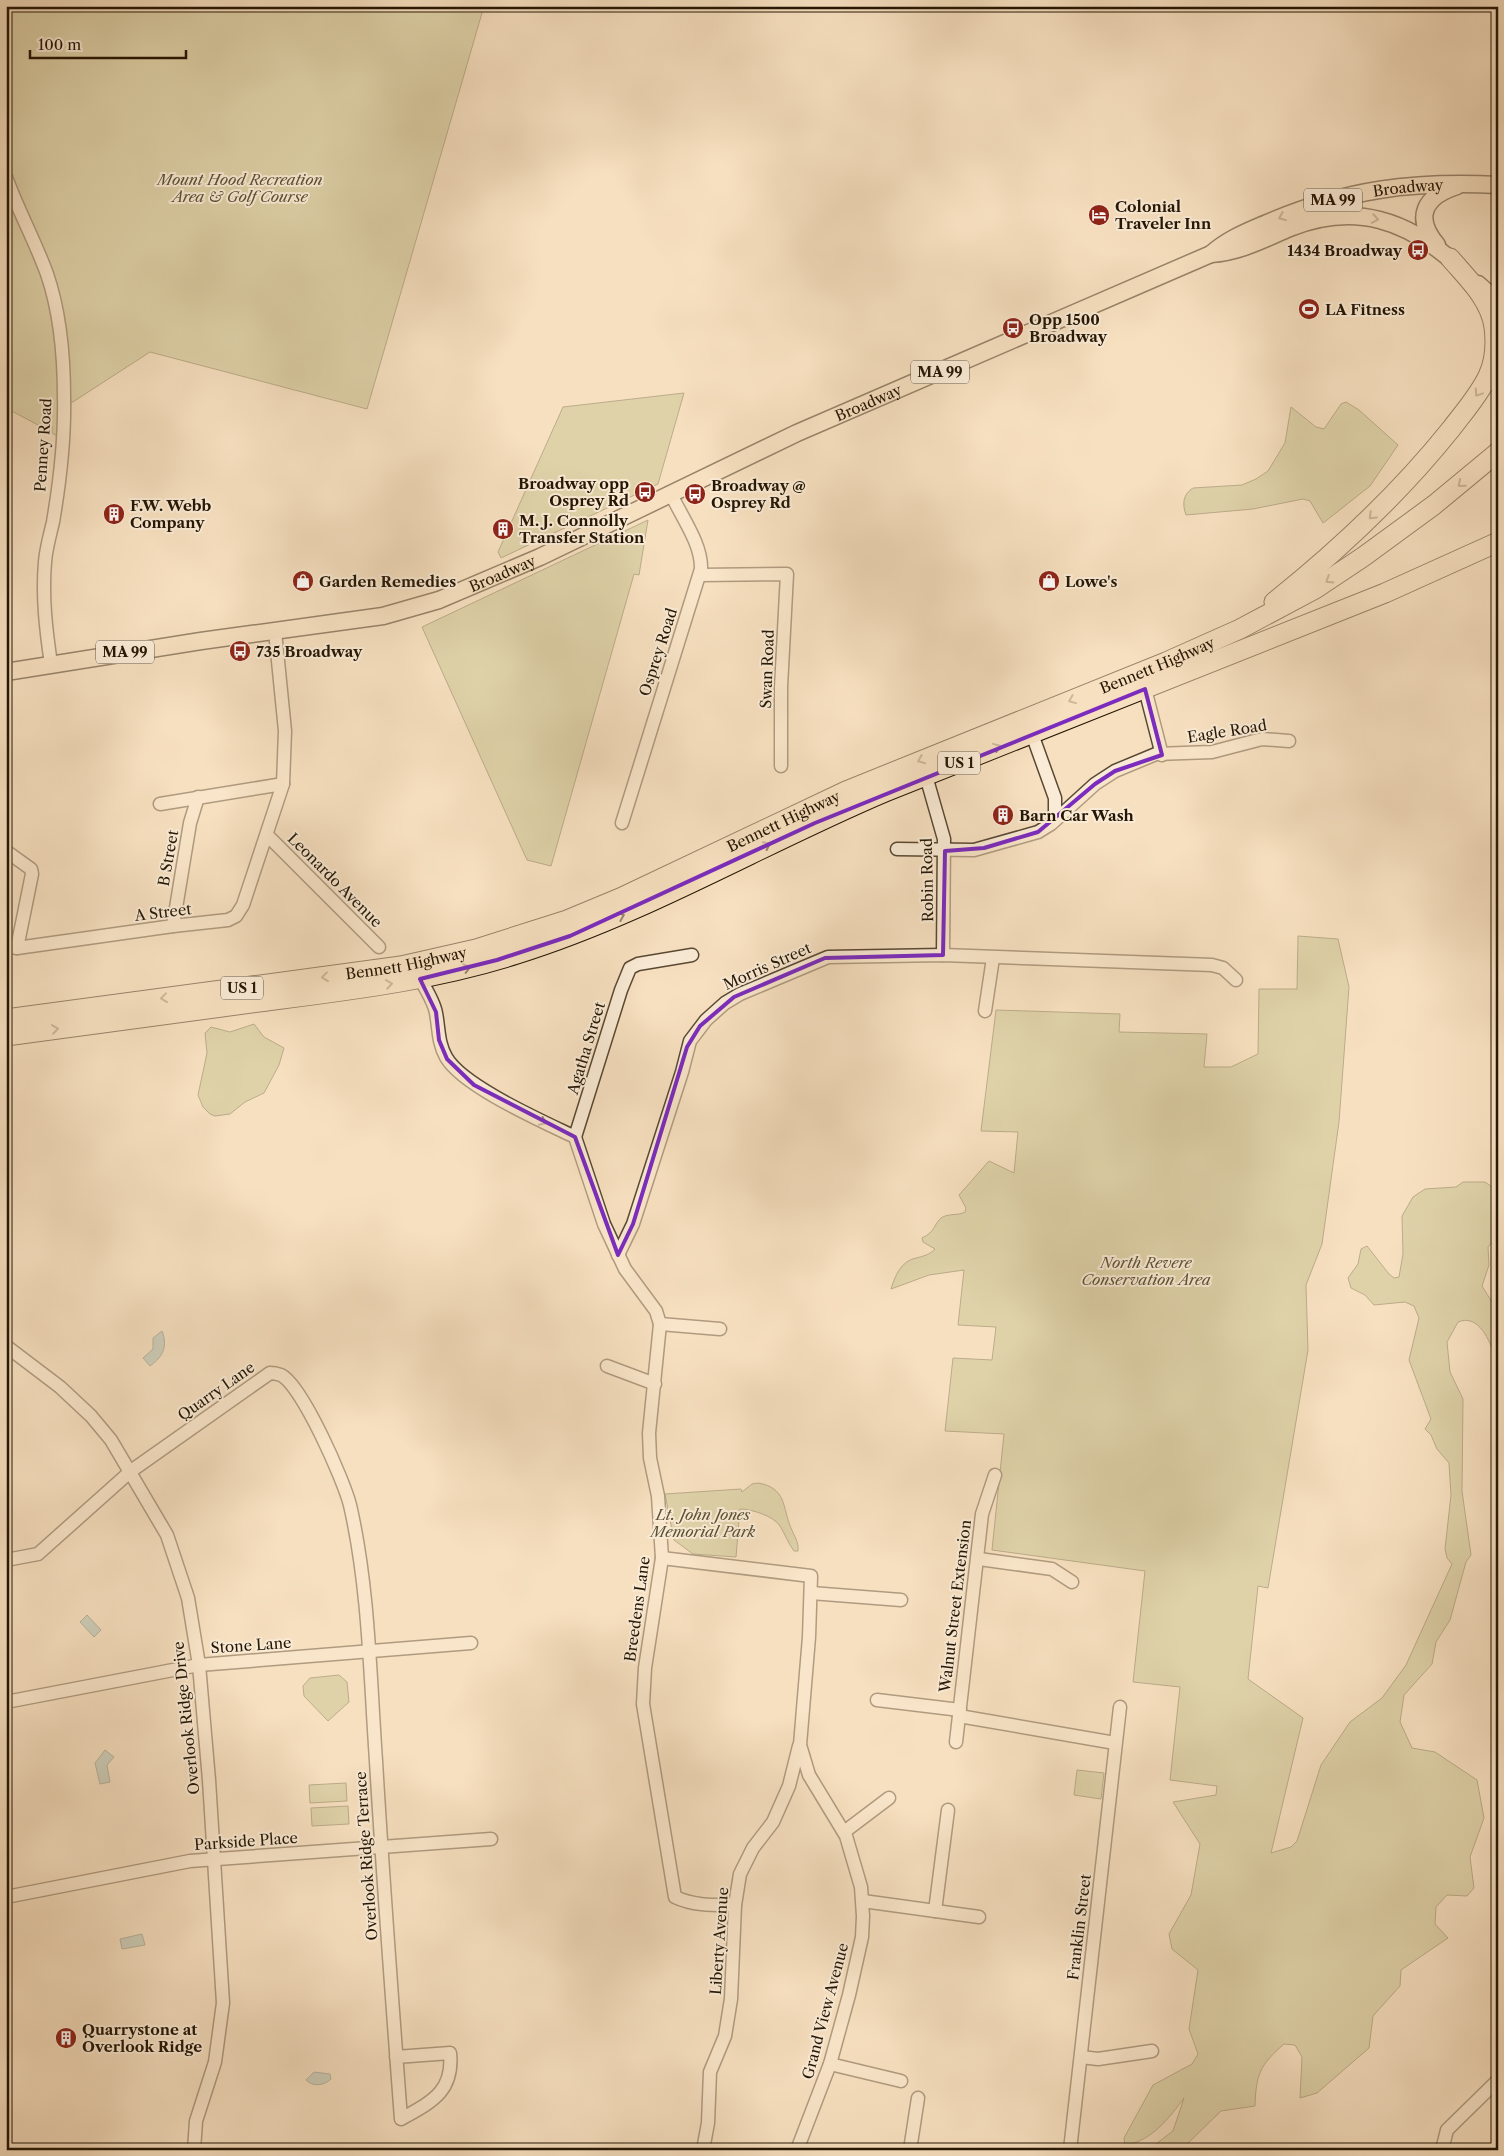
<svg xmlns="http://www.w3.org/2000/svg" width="1504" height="2156" font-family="'Libre Caslon Text',serif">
  <rect width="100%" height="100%" fill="#f7e0c0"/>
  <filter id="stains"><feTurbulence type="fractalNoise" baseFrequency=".004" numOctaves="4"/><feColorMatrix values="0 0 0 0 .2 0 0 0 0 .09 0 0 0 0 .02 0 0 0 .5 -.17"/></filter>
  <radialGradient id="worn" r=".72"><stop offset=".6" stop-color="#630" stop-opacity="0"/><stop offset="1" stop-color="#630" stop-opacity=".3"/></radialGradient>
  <g fill="#c2c18e" stroke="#736c49">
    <polygon points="6,6 484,6 367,409 150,352 65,407 57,436 52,433 52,426 38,425 6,408"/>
    <polygon points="684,393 658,484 501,558 498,552 563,407"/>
    <path d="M1346,402l13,8 39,35 -28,41 -43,34 -4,3 -13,-22 -7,-2 -50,10 -67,6c-4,-11 -3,-21 7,-27l49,-3 14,-6 12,-8 17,-28 6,-36 25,20 8,2 17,-25z"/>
    <polygon points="648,520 639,575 634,574 551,866 527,860 422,627"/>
    <path d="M1298,936l40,3 11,48 -10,135 -17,122 -16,41 2,65 -40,238 -10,-2 -10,93 55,39 -32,135 20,-6 6,-6 24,-76 29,-43 32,-24 24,-33 46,-101 -5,-6 -2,-9 6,-54 -2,-32 -12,-14 -6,-14 -6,-6 6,-10 -22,-59 10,-42 -5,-12 -9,-4 -31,3 -9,-10 -14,-7 -3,-10 10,-14 3,-15 6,-3 22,28 5,4 5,-1 4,-23 -1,-38 11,-19 12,-8 31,-2 7,-5h22l13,9v45l-10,11 1,18 -7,21 16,26v45l-3,-1c-5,-14 -16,-43 -37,-34l-11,20 3,30 13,27 -1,92 9,64 -5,7 -16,58 -14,22 -4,22 -28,31 -4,27 12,26 23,4 42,28 7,38 -14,39 4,31 -7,8 -20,-1 -11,12 -1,17 13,14 -47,32 -1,16 -27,30 -4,32 -52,45 -17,5 2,-41 -7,-12 -11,-1c-24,21 -28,30 -29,62l-34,5 -40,39h-33l25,-19 11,-33c-14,19 -33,44 -59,47l-1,-7 29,-53 39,-21 6,-10 -9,-25 9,-59 -26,-21 -3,-15 22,-39 9,-51 -27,-42 43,-7 1,-9 -47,-6 10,-93 -47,-5 12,-111 -153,-21 12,-116 -59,-3 8,-73 39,2 4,-33 -38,-2 6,-55 -35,5 -38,14c4,-13 10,-28 25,-31 8,-2 13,-3 19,-9l-12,-7 -1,-4c14,-7 10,-11 19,-20 7,-5 17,-2 24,-6l1,-4 -7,-13 30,-34 25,12 4,-41 -37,-1 15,-121 124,4 -1,18 88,2 -3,33h27l27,-13 1,-65h38z"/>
    <polygon points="254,1024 264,1037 284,1048 279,1065 264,1093 245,1102 230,1114 215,1116 210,1114 203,1107 198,1095 207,1053 205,1033 211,1027 230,1032"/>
    <path d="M758,1483c29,5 24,24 33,45 3,8 8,14 7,23h-4c-6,-8 -9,-17 -14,-25 -6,-10 -29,-17 -40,-17l-4,48 -43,-3 -19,-14 -9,-46 76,-5 1,3 10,-8z"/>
    <polygon points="339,1675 347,1682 349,1702 328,1721 304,1696 303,1686 310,1678"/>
    <polygon points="1077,1770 1104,1773 1101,1799 1074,1795"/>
    <polygon points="346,1783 347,1801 310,1803 309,1785"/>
    <polygon points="348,1806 349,1824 312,1826 311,1808"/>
  </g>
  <g fill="#9ebcb8" stroke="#6d7a70">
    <path d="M162,1331c6,15 1,26 -12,35l-7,-8 10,-9v-11z"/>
    <polygon points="87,1615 101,1630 94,1637 80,1622"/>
    <polygon points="105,1750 114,1757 107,1765 110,1782 100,1784 95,1763"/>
    <polygon points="142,1934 145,1945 122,1949 120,1939"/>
    <path d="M314,2072l16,2 1,5c-7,7 -18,8 -25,1z"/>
  </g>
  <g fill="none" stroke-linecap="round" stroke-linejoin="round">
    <g stroke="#594833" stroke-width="15">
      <g id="minor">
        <path d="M6,177c12,33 29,64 41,97 13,38 17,83 17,123 1,42 -4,84 -11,125 -3,13 -7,26 -8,40 -3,35 1,68 6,102"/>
        <polyline points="700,575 787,574 781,687 781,766"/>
        <polyline points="1145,689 1162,755"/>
        <polyline points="1032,734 1055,798 1055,820"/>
        <polyline points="926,776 944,839 943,955"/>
        <polyline points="160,804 283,784"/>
        <path d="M622,823l79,-254c1,-25 -20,-53 -30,-75"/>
        <polyline points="267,835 379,947"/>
        <polyline points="897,849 974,850 1038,832 1051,824 1095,784 1115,771 1156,754 1212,752 1262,739 1289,741"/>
        <polyline points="6,851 31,869 32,874 17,948"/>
        <polyline points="173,926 190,823 198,797"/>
        <polyline points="6,946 17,948 173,926 228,920 236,916 243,905 283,784 285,731 275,631"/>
        <path d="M420,979c6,10 14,23 16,34 3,16 2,30 10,44 16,29 98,65 129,80l29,87 21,45 31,42 4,13 -11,109 1,25 8,38 4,62 -17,110 -2,36 32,193c19,9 39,8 60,8"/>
        <polyline points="985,1011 993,958"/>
        <polyline points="575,1137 621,990 630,968 638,964 692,955"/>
        <polyline points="618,1255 633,1224 682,1072 690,1041 706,1020 725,1003 740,994 828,957 943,955 1212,965 1223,968 1236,980"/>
        <polyline points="660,1324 720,1329"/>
        <polyline points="6,1346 60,1387 91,1416 111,1440 167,1535 188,1598 199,1665 209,1780 223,2003 215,2062 196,2121 194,2150"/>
        <polyline points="607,1366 655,1384"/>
        <polyline points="662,1558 811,1576 809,1637 800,1745 809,1775 846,1836 861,1887 863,1916 862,1937 849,1995 830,2064 797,2150"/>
        <polyline points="979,1559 1052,1569 1072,1582"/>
        <path d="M6,1560l32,-6 93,-83 139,-98c3,0 8,1 11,2 21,10 63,106 69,130 19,83 20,171 26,256 7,119 16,238 25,358 30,-17 53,-27 49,-66l-54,4"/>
        <polyline points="811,1593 901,1600"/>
        <polyline points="877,1700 960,1710"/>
        <polyline points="6,1702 199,1665 471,1643"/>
        <polyline points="959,1716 1115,1743"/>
        <polyline points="956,1742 982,1514 995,1475"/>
        <polyline points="844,1832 889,1798"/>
        <polyline points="6,1897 190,1861 491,1839"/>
        <polyline points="863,1901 979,1917"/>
        <polyline points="935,1911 948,1810"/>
        <polyline points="1081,2057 1098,2059 1152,2051"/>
        <polyline points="830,2064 901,2081"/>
        <polyline points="703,2150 708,2123 710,2072 725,2036 731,1999 735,1905 740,1874 753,1848 773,1822 789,1786 799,1746"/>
        <polyline points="910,2150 918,2098"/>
        <polyline points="1070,2150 1120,1707"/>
        <polyline points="1442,2150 1447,2130 1498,2080"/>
      </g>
    </g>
    <g stroke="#241604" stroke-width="19">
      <g id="major">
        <path d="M1437,245c-24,-28 -12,-49 20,-59"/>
        <path d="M1211,254c29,-2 53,-15 79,-26 65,-26 118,-8 168,38"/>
        <polyline points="1478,284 1498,302"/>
        <path id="s1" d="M6,672l195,-31 182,-25 56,-16 101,-43 257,-124 414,-179c17,-15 35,-22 56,-31 80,-34 145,-42 231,-38"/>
      </g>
    </g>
    <g stroke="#241604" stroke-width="21">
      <g id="highway">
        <path d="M1274,602c65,-52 125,-108 177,-173 13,-17 28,-34 37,-53 7,-15 8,-33 6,-49 -4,-28 -26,-48 -44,-69"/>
        <path id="s2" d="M6,1019l395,-53 75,-17 91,-29 53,-22 226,-107 320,-129 74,-33 75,-40 48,-32 71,-52 64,-53"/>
        <path d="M6,1036c87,-12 174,-24 261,-35 85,-11 169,-21 250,-47 128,-40 245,-110 368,-162l500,-199 113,-51"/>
      </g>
    </g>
    <use href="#minor" stroke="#faebd6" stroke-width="12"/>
    <use href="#major" stroke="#f7e0c0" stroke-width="16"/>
    <use href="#highway" stroke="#f7e0c0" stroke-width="19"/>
  </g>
  <defs><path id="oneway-chevron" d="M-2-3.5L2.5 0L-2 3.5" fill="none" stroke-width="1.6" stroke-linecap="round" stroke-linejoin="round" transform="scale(1.25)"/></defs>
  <g stroke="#98856b">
    <use href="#oneway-chevron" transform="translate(1282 217) rotate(158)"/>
    <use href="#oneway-chevron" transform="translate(1375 219) rotate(10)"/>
    <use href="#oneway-chevron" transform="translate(1478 393) rotate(124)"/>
    <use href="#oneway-chevron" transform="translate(1461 484) rotate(140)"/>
    <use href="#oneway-chevron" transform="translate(1372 516) rotate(136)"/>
    <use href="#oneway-chevron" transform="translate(1329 580) rotate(148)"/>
    <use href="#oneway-chevron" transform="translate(1072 700) rotate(158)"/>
    <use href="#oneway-chevron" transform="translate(997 747) rotate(-22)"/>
    <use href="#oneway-chevron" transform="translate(921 760) rotate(158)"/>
    <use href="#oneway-chevron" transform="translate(767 845) rotate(-26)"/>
    <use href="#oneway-chevron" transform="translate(621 916) rotate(-23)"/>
    <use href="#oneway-chevron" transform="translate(467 968) rotate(-14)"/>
    <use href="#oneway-chevron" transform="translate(325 977) rotate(173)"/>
    <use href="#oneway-chevron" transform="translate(389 984) rotate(-9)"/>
    <use href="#oneway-chevron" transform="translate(164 998) rotate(173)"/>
    <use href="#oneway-chevron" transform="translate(55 1029) rotate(-8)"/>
  </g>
  <use stroke="#9a8b78" href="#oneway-chevron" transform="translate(543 1122) rotate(26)"/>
  <path d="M0 0H1504V2156H0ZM1145,689l17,66 -47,16 -20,13 -57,48 -54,16 -39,3 -2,104 -118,3 -91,39 -34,29 -13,21 -54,177 -15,31 -43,-118 -101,-52 -27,-26 -8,-19 -3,-28 -16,-33 77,-19 73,-24 245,-113z" fill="#f7e0c0" fill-opacity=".55" fill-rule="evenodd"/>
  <path fill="none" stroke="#7b2cbf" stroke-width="4" stroke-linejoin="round" d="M1145,689l17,66 -47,16 -20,13 -57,48 -54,16 -39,3 -2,104 -118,3 -91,39 -34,29 -13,21 -54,177 -15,31 -43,-118 -101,-52 -27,-26 -8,-19 -3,-28 -16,-33 77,-19 73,-24 245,-113z"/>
  <defs>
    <g id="hotel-disc" transform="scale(1.125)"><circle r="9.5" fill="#8f2418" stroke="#faebd6"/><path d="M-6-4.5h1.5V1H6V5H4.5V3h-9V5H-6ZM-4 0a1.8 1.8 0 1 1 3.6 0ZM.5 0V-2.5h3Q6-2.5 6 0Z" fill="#fff"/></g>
    <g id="bus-disc" transform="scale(1.125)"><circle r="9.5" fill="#8f2418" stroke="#faebd6"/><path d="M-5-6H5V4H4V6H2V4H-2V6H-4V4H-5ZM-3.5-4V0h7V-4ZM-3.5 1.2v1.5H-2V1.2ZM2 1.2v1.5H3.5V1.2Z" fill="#fff"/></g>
    <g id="stadium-disc" transform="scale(1.125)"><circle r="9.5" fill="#8f2418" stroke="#faebd6"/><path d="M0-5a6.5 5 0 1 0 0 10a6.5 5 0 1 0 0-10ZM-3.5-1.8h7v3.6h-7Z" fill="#fff"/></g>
    <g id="building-disc" transform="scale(1.125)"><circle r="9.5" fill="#8f2418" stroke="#faebd6"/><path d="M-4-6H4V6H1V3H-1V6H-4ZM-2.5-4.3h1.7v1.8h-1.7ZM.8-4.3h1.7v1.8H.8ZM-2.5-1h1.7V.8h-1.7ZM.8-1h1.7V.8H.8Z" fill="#fff"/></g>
    <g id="shop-disc" transform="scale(1.125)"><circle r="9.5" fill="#8f2418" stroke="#faebd6"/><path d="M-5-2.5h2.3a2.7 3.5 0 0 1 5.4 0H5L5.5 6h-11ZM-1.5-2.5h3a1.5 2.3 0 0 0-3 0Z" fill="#fff"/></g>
  </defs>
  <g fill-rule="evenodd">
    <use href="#hotel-disc" x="1099" y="215"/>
    <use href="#bus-disc" x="1418" y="250"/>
    <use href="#stadium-disc" x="1309" y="309"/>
    <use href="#bus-disc" x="1013" y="328"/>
    <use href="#bus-disc" x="645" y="492"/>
    <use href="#bus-disc" x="695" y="494"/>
    <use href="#building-disc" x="114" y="514"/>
    <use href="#building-disc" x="503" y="529"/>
    <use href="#shop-disc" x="303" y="581"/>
    <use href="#shop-disc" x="1049" y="581"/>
    <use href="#bus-disc" x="240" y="651"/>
    <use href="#building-disc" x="1003" y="815"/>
    <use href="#building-disc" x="66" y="2038"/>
  </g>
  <g text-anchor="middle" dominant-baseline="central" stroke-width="4" stroke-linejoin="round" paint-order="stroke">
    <g fill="#faebd6" stroke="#645643" stroke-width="1">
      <rect x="1304" y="188.5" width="58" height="23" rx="4"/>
      <rect x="911" y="360.5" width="58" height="23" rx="4"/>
      <rect x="96" y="640.5" width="58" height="23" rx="4"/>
      <rect x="938" y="751.5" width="42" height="23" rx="4"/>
      <rect x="221" y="976.5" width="42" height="23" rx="4"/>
    </g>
    <g font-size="14" font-weight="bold" fill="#241604">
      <text x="1333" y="200">MA 99</text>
      <text x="940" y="372">MA 99</text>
      <text x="125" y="652">MA 99</text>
      <text x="959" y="763">US 1</text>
      <text x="242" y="988">US 1</text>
    </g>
    <g font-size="15" font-style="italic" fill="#5b5234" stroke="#faebd6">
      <text x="240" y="179">Mount Hood Recreation<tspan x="240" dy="17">Area &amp; Golf Course</tspan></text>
      <text x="1146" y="1262">North Revere<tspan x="1146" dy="17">Conservation Area</tspan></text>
      <text x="703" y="1514">Lt. John Jones<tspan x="703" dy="17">Memorial Park</tspan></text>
    </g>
    <g font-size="15" fill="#241604" stroke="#faebd6">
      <text stroke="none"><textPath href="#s1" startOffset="1496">Broadway</textPath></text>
      <text stroke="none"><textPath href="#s1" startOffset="912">Broadway</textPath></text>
      <text transform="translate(43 445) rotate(-86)">Penney Road</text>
      <text stroke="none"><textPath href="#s1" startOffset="508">Broadway</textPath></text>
      <text transform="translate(658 652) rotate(-72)">Osprey Road</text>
      <text stroke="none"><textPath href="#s2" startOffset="1214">Bennett Highway</textPath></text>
      <text transform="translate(767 669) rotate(-88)">Swan Road</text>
      <text transform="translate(1227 731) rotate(-9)">Eagle Road</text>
      <text stroke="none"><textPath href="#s2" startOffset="809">Bennett Highway</textPath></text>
      <text transform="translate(168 858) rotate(-80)">B Street</text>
      <text transform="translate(335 880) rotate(45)">Leonardo Avenue</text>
      <text transform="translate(927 880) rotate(-91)">Robin Road</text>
      <text transform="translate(163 912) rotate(-7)">A Street</text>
      <text stroke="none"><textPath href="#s2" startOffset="404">Bennett Highway</textPath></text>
      <text transform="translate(767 966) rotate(-24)">Morris Street</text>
      <text transform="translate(586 1048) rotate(-73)">Agatha Street</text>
      <text transform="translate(216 1391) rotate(-35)">Quarry Lane</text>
      <text transform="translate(955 1606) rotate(-83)">Walnut Street Extension</text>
      <text transform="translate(637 1609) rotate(-82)">Breedens Lane</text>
      <text transform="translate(251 1645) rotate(-4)">Stone Lane</text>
      <text transform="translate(186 1718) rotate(-96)">Overlook Ridge Drive</text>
      <text transform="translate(246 1841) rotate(-4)">Parkside Place</text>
      <text transform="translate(366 1856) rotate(-94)">Overlook Ridge Terrace</text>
      <text transform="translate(1079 1927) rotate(-83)">Franklin Street</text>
      <text transform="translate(719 1941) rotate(-86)">Liberty Avenue</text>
      <text transform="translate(825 2011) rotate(-75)">Grand View Avenue</text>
    </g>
    <g font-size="15" font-weight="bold" fill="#241604" stroke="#faebd6" text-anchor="start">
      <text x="1115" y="206">Colonial<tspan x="1115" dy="17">Traveler Inn</tspan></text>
      <text x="1402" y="250" text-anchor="end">1434 Broadway</text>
      <text x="1325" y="309">LA Fitness</text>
      <text x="1029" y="319">Opp 1500<tspan x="1029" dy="17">Broadway</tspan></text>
      <text x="629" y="483" text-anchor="end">Broadway opp<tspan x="629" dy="17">Osprey Rd</tspan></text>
      <text x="711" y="485">Broadway @<tspan x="711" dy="17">Osprey Rd</tspan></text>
      <text x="130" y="505">F.W. Webb<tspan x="130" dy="17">Company</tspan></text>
      <text x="519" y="520">M. J. Connolly<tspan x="519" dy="17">Transfer Station</tspan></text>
      <text x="319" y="581">Garden Remedies</text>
      <text x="1065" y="581">Lowe's</text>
      <text x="256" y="651">735 Broadway</text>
      <text x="1019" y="815">Barn Car Wash</text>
      <text x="82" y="2029">Quarrystone at<tspan x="82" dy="17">Overlook Ridge</tspan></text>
    </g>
  </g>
  <rect width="1504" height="2156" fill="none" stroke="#f7e0c0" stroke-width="25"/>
  <rect x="8" y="8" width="1489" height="2141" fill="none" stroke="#241604" stroke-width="2.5"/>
  <rect x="12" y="12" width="1479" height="2131" fill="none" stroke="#241604"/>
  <path d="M30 50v8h156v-8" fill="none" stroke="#241604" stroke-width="2.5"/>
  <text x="38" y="50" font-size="15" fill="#241604" stroke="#faebd6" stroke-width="4" paint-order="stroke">100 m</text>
  <rect width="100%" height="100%" filter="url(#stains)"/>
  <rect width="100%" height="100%" fill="url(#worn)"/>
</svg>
